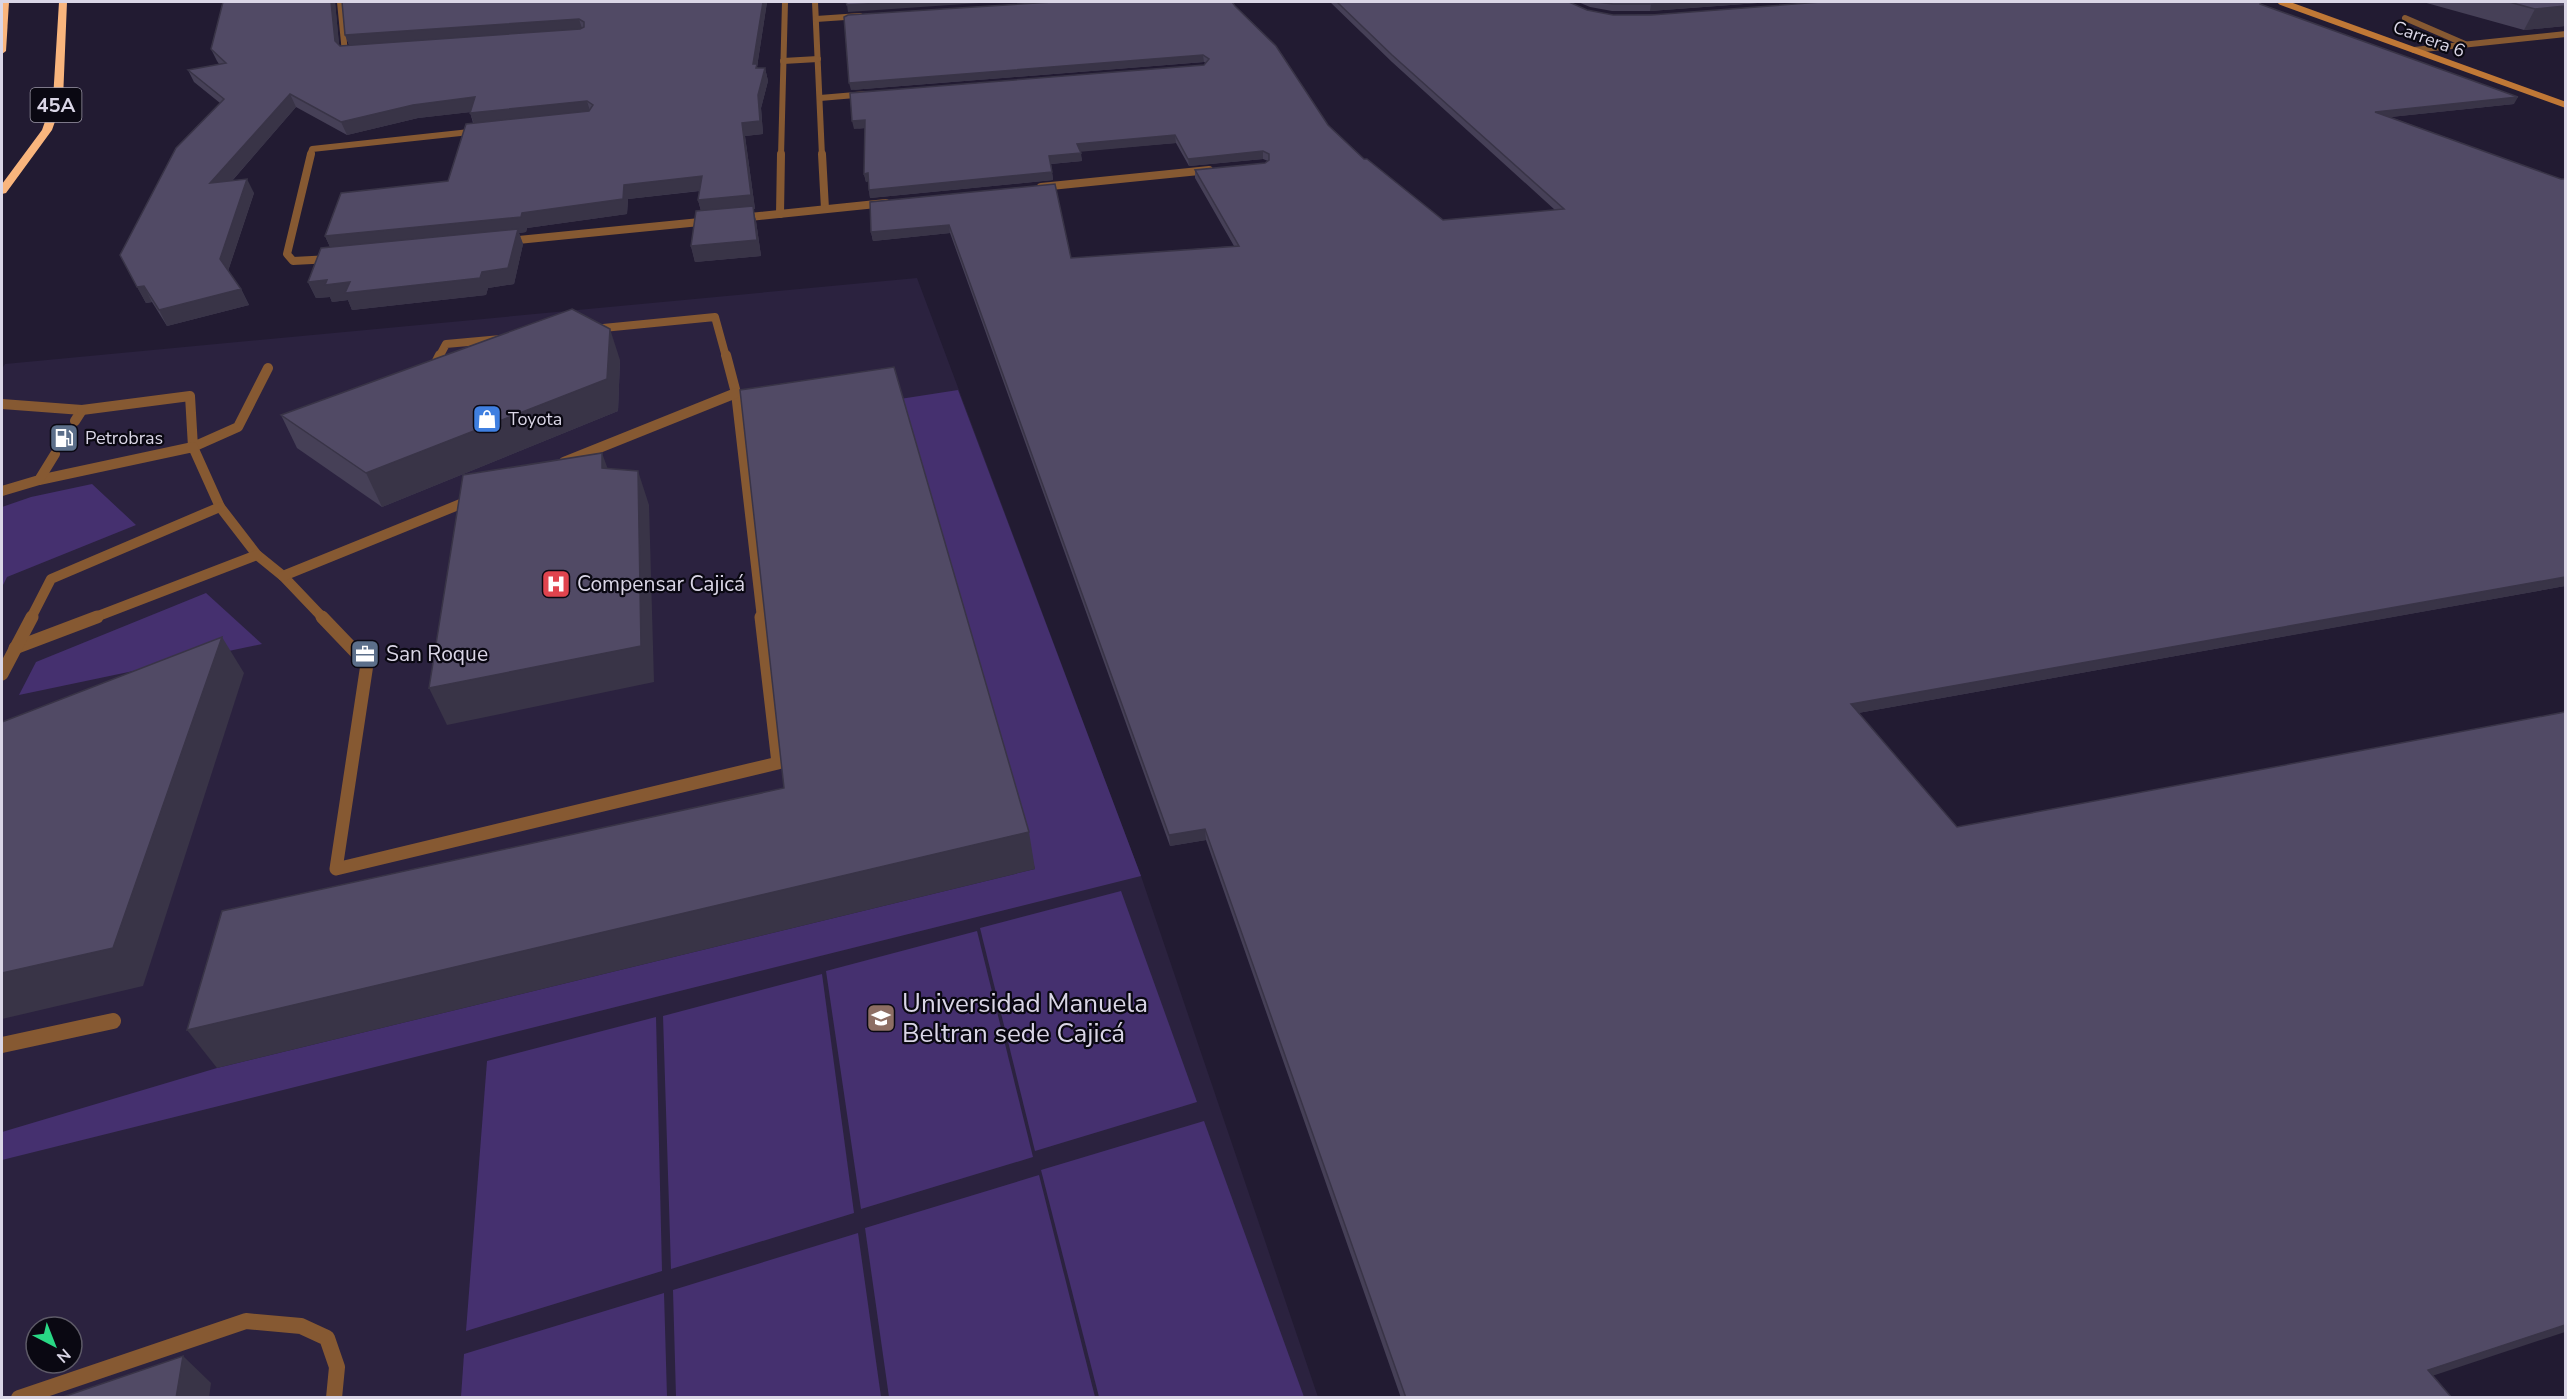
<svg xmlns="http://www.w3.org/2000/svg" width="2567" height="1399" font-family="'Nunito Sans',sans-serif">
  <rect width="100%" height="100%" fill="#221b32"/>
  <path fill="#2b223f" fill-rule="evenodd" d="M917,278l224,598 177,521 -1316,1v-1029l3,-5zM36,1327h36v36h-36z"/>
  <g fill="#45306f">
    <polygon points="958,390 1141,876 2,1160 2,1132 217,1068 1035,869 900,399"/>
    <polygon points="92,484 136,525 7,577 2,587 2,507 31,497"/>
    <polygon points="206,593 262,644 19,695 36,662"/>
    <polygon points="1121,891 1197,1102 1035,1151 980,928"/>
    <polygon points="977,931 1033,1157 861,1209 826,971"/>
    <polygon points="822,974 854,1213 671,1269 663,1016"/>
    <polygon points="656,1017 662,1271 466,1331 487,1061"/>
    <polygon points="1204,1121 1304,1397 1099,1397 1041,1170"/>
    <polygon points="1039,1175 1095,1397 889,1397 865,1228"/>
    <polygon points="858,1233 881,1397 676,1397 673,1290"/>
    <polygon points="664,1293 667,1397 461,1397 464,1354"/>
  </g>
  <g fill="none" stroke-linecap="round" stroke-linejoin="round">
    <g stroke="#865932" stroke-width="6">
      <polyline points="340,2 345,53 352,53"/>
      <polyline points="815,2 822,156"/>
      <polyline points="2405,18 2465,44"/>
      <polyline points="816,19 860,16"/>
      <polyline points="2414,50 2566,34"/>
      <polyline points="783,61 818,59"/>
      <polyline points="820,98 867,94"/>
      <polyline points="310,156 312,149 479,131"/>
      <polyline points="781,156 785,2"/>
    </g>
    <g stroke="#865932" stroke-width="8">
      <polyline points="311,154 287,254 293,261 331,259"/>
      <polyline points="822,154 825,209"/>
      <polyline points="1041,187 1209,170"/>
      <polyline points="780,214 781,154"/>
      <polyline points="740,218 886,203"/>
      <polyline points="507,241 710,221"/>
      <polyline points="593,329 715,317 726,357"/>
      <polyline points="439,357 446,344 501,339"/>
    </g>
    <g stroke="#865932" stroke-width="10">
      <polyline points="726,355 736,393 762,618"/>
      <polyline points="432,371 440,355"/>
      <polyline points="2,404 82,410 75,421"/>
      <polyline points="82,410 190,396 193,447 238,427 268,368"/>
      <polyline points="564,462 736,393"/>
      <polyline points="39,480 193,447 220,507 257,555 283,576 323,618"/>
      <polyline points="2,491 39,480 55,454"/>
      <polyline points="283,576 473,499"/>
      <polyline points="31,618 51,579 220,507"/>
      <polyline points="93,618 257,555"/>
    </g>
    <g stroke="#865932" stroke-width="13">
      <polyline points="322,617 367,664 336,869 778,763 761,617"/>
      <polyline points="15,648 97,617"/>
      <polyline points="2,674 32,617"/>
    </g>
    <g stroke="#865932" stroke-width="16">
      <polyline points="2,1045 113,1021"/>
      <polyline points="19,1398 246,1321 301,1326 327,1338 337,1367 334,1398"/>
    </g>
    <polyline stroke="#c07836" stroke-width="6" points="2281,2 2566,105"/>
    <g fill="#f9b57d" fill-rule="evenodd">
      <polygon points="2,2 9,2 6,51 2,54"/>
      <polygon points="59,2 67,2 63,99 52,130 6,193 2,194 2,184 42,130 53,99"/>
    </g>
  </g>
  <g fill="#464057">
    <polygon points="223,2 335,2 339,45 340,46 349,45 345,35 342,2 767,2 757,67 758,68 765,68 768,81 761,108 763,134 745,136 755,209 753,209 756,221 761,256 695,262 691,246 701,211 698,200 700,191 628,199 627,214 527,228 526,232 519,233 523,244 514,284 488,288 486,295 352,310 348,300 332,302 330,297 316,298 308,282 330,247 325,236 448,181 473,123 470,112 418,118 347,135 296,107 232,181 254,193 228,271 241,289 249,305 167,326 152,302 146,303 120,255 220,103 194,82 188,70 219,64 217,61 211,49"/>
    <polygon points="1232,2 1328,125 1364,159 1443,220 1555,210 1392,62 1330,2 1569,2 1587,10 1613,15 2260,4 2514,104 2390,117 2561,179 2565,179 2565,586 1858,713 2452,1398 1401,1398 1206,840 1170,846 950,233 873,241 871,232 870,202 1071,258 1234,246 1195,178 1195,170 1265,163 1268,161 1263,159 1189,166 1176,143 1080,151 1082,161 1051,164 1053,180 870,198 868,181 866,182 864,174 865,128 854,129 1204,65 1206,63 1204,62 851,90"/>
    <polygon points="1578,2 1771,2 1650,11 1612,11 1590,7"/>
    <polygon points="2423,2 2565,2 2565,26 2524,30"/>
    <polygon points="620,360 618,411 382,507 297,448 281,415"/>
  </g>
  <g fill="#393447">
    <polygon points="331,2 335,2 340,54 335,41"/>
    <polygon points="763,2 767,2 757,67 760,77 753,64"/>
    <polygon points="899,2 994,2 848,12 847,5"/>
    <polygon points="1688,2 1771,2 1650,11 1651,4"/>
    <polygon points="2565,6 2565,26 2524,30 2535,9"/>
    <polygon points="579,19 583,31 350,47 345,35"/>
    <polygon points="1203,55 1204,62 851,90 849,83"/>
    <polygon points="765,68 768,81 761,108 763,134 745,136 755,209 753,209 756,221 761,256 695,262 691,246 702,214 698,200 758,95"/>
    <polygon points="290,94 296,107 217,198 210,183"/>
    <polygon points="475,97 480,111 418,118 347,135 341,122 413,105"/>
    <polygon points="2518,97 2514,104 2372,119 2375,112"/>
    <polygon points="587,101 591,114 475,126 470,113"/>
    <polygon points="865,120 866,128 854,129 852,121"/>
    <polygon points="1175,135 1176,143 1078,152 1077,144"/>
    <polygon points="1263,151 1263,159 1189,166 1188,159"/>
    <polygon points="1081,153 1082,161 1050,164 1049,156"/>
    <polygon points="1052,172 1053,180 870,198 869,190"/>
    <polygon points="868,173 869,181 866,182 864,174"/>
    <polygon points="702,176 706,190 628,199 627,214 527,228 526,232 519,233 523,244 514,284 488,288 486,295 352,310 348,300 332,302 330,297 316,298 308,282 327,280 350,282 480,278 332,251 325,236 522,213 624,185"/>
    <polygon points="247,179 254,193 227,274 220,259"/>
    <polygon points="949,225 950,233 873,241 871,232"/>
    <polygon points="144,286 152,302 146,303 137,287"/>
    <polygon points="241,289 249,305 167,326 159,310"/>
    <polygon points="610,329 620,360 618,411 382,507 366,473"/>
    <polygon points="602,453 614,486 602,468"/>
    <polygon points="638,471 649,505 654,682 447,725 429,688"/>
    <polygon points="2565,577 2565,586 1847,715 1851,704"/>
    <polygon points="222,637 244,673 143,986 2,1019 2,973"/>
    <polygon points="1205,829 1206,840 1170,846 1169,835"/>
    <polygon points="1029,832 1035,869 217,1068 187,1030"/>
    <polygon points="2565,1325 2565,1332 2417,1381 2428,1370"/>
    <polygon points="183,1356 211,1383 209,1398 176,1398"/>
  </g>
  <g fill="#514a65" stroke="#393447" stroke-width="1.5">
    <polygon points="223,2 331,2 335,41 340,46 580,29 584,27 584,22 579,19 345,35 342,2 763,2 753,64 757,64 756,68 765,68 758,95 760,121 742,123 751,195 698,200 702,176 624,185 623,199 522,213 521,217 325,236 341,193 448,181 466,124 589,111 593,105 587,101 470,113 475,97 413,105 341,122 290,94 210,183 247,179 220,259 241,289 159,310 144,286 137,287 120,255 176,148 224,99 188,70 226,63 211,49"/>
    <polygon points="846,2 899,2 847,5"/>
    <polygon points="1053,2 1232,2 1235,6 1276,46 1328,125 1364,159 1367,159 1443,220 1564,209 1392,55 1337,2 1569,2 1587,10 1613,15 1651,15 1821,2 2261,2 2260,4 2518,97 2375,112 2561,179 2565,179 2565,577 1851,704 1957,827 2565,712 2565,1325 2428,1370 2452,1398 1406,1398 1205,829 1169,835 949,225 871,232 870,202 1055,184 1071,258 1239,246 1195,170 1265,163 1269,160 1269,154 1263,151 1188,159 1175,135 1077,144 1081,153 1049,156 1052,172 869,190 868,173 864,174 865,120 852,121 850,93 1204,65 1209,59 1203,55 849,83 844,17 848,15"/>
    <polygon points="1596,2 1688,2 1651,4 1613,4"/>
    <polygon points="2509,2 2565,2 2565,6 2535,9"/>
    <polygon points="753,206 757,240 691,246 696,211"/>
    <polygon points="518,229 508,268 482,272 480,278 345,293 350,282 325,285 327,280 308,282 321,248"/>
    <polygon points="572,309 610,329 607,379 366,473 281,415"/>
    <polygon points="894,367 1029,832 187,1030 222,911 784,788 740,390"/>
    <polygon points="602,453 602,468 638,471 641,646 429,688 463,475"/>
    <polygon points="222,637 113,948 2,973 2,722"/>
    <polygon points="183,1356 176,1398 60,1398"/>
  </g>
  <defs>
    <g id="shop-square" transform="scale(1.5)"><rect x="-9" y="-9" width="18" height="18" rx="4" fill="#3f7fe0" stroke="#0a0812"/><path d="M-5-2.5h2.3a2.7 3.5 0 0 1 5.4 0H5L5.5 6h-11ZM-1.5-2.5h3a1.5 2.3 0 0 0-3 0Z" fill="#fff"/></g>
    <g id="fuel-square" transform="scale(1.5)"><rect x="-9" y="-9" width="18" height="18" rx="4" fill="#5c6f8a" stroke="#0a0812"/><path d="M-5.5-6h7V0h2V4h1.3V-2.5L3-4.5l.8-.8L6-3V5H2.5V1h-1V6h-7ZM-4.2-4.7v3.2H.2V-4.7Z" fill="#fff"/></g>
    <g id="hospital-square" transform="scale(1.5)"><rect x="-9" y="-9" width="18" height="18" rx="4" fill="#e0444e" stroke="#0a0812"/><path d="M-5-5h3v3.5h4V-5h3V5h-3V1.5h-4V5h-3Z" fill="#fff"/></g>
    <g id="office-square" transform="scale(1.5)"><rect x="-9" y="-9" width="18" height="18" rx="4" fill="#5c6f8a" stroke="#0a0812"/><path d="M-6-3h4V-5.5h4V-3h4V5H-6ZM-1-4.5V-3h2v-1.5ZM-6 0V1H6V0Z" fill="#fff"/></g>
    <g id="university-square" transform="scale(1.5)"><rect x="-9" y="-9" width="18" height="18" rx="4" fill="#8d6e63" stroke="#0a0812"/><path d="M0-5L7-2L0 1L-7-2ZM-4 1L0 2.5L4 1V4Q0 6-4 4Z" fill="#fff"/></g>
  </defs>
  <g fill-rule="evenodd">
    <use href="#shop-square" x="487" y="419"/>
    <use href="#fuel-square" x="64" y="438"/>
    <use href="#hospital-square" x="556" y="584"/>
    <use href="#office-square" x="365" y="654"/>
    <use href="#university-square" x="881" y="1018"/>
  </g>
  <g text-anchor="middle" dominant-baseline="central" stroke-width="4.5" stroke-linejoin="round" paint-order="stroke">
    <g font-size="18" fill="#dad6e6" stroke="#0a0812">
      <text transform="translate(2429 39) rotate(20)">Carrera 6</text>
    </g>
    <g font-size="18" fill="#dad6e6" stroke="#0a0812" text-anchor="start">
      <text x="508" y="419">Toyota</text>
      <text x="85" y="438">Petrobras</text>
    </g>
    <rect fill="#0a0812" stroke="#9c98a6" stroke-width="1.5" x="30.5" y="88" width="51" height="34" rx="4.5"/>
    <g font-size="20" font-weight="bold" fill="#dad6e6">
      <text x="56" y="105">45A</text>
    </g>
    <g font-size="21" fill="#dad6e6" stroke="#0a0812" text-anchor="start">
      <text x="577" y="584">Compensar Cajicá</text>
      <text x="386" y="654">San Roque</text>
    </g>
    <g font-size="26" fill="#dad6e6" stroke="#0a0812" text-anchor="start">
      <text x="902" y="1003">Universidad Manuela<tspan x="902" dy="30">Beltran sede Cajicá</tspan></text>
    </g>
  </g>
  <rect width="2567" height="1399" fill="none" stroke="#dad6e6" stroke-width="6"/>
  <g transform="translate(54 1345) rotate(138)"><circle r="28" fill="#0a0812" stroke="#5d5a67" stroke-width="1.5"/>
  <path d="M0-4.5L10 22L0 15L-10 22Z" fill="#29d885"/>
  <text y="-9" font-size="16" font-weight="bold" text-anchor="middle" fill="#dad6e6">N</text>
  </g>
</svg>
